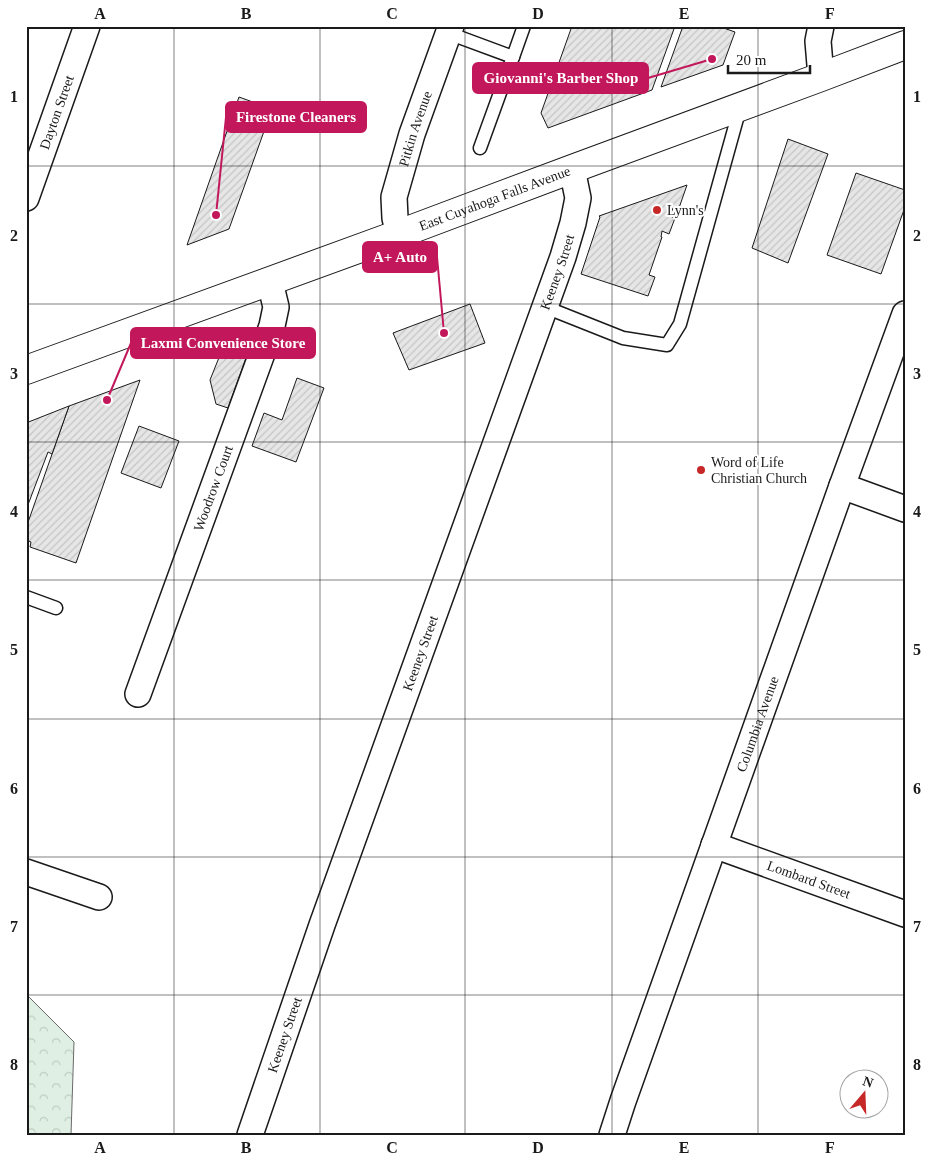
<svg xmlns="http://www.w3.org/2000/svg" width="931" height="1161" font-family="'Times New Roman',serif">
  <defs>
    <pattern id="forest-crowns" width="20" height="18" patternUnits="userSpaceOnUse" patternTransform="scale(1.25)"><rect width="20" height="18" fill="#e0efe3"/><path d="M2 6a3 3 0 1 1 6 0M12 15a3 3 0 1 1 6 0" fill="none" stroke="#c0ccc2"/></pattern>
    <pattern id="building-hatch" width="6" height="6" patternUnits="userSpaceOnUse" patternTransform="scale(1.25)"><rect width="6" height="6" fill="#e6e6e6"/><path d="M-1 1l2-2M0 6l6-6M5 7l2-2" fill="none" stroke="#c5c5c5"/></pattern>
  </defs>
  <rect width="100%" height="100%" fill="#fff"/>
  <polygon fill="url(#forest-crowns)" stroke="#6a6a6a" points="26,994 74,1042 71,1135 26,1135"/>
  <g fill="url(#building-hatch)" stroke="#1a1a1a">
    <polygon points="572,26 675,26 652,90 548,128 541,113"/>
    <polygon points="683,26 718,26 735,32 723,65 661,87"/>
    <polygon points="239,97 272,109 229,229 187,245"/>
    <polygon points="788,139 828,154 788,263 752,248"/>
    <polygon points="856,173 905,190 905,207 881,274 827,255"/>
    <polygon points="687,185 679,208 673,208 670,216 675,218 669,234 662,231 661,237 662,237 649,275 655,277 648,296 581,274 600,217 599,216"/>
    <polygon points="470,304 485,343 409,370 393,333"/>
    <polygon points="253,339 228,408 216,404 210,380 222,350"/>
    <polygon points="297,378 324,388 296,462 252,446 264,413 282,420"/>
    <polygon points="140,380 76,563 30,547 31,542 26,540 26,528 69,406"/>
    <polygon points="69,406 52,454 48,452 26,510 26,423"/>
    <polygon points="139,426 179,441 161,488 121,473"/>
  </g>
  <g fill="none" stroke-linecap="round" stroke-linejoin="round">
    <g stroke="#1a1a1a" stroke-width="15">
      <g id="service">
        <polyline points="448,33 513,57 524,26"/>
        <polyline points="480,148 513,57"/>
        <polyline points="545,307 623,338 667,345 680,324 740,108"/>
        <polyline points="26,597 56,608"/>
      </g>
    </g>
    <g stroke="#1a1a1a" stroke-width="28">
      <g id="minor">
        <polyline points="821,26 818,41 821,77"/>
        <path id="s1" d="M26,198l61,-172"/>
        <path id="s2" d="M399,234l-4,-16 -1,-21 18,-63 39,-108"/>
        <polyline points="842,486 905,509"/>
        <path id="s3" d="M138,694l134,-368 4,-19 -6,-25"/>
        <path id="s4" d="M714,845l191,69"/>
        <polyline points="26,872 99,897"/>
        <path id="s5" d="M250,1135l72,-210 241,-668 10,-34 5,-25 -6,-29"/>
        <path id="s6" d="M612,1135l11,-34 219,-615 63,-172"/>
      </g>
    </g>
    <g stroke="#1a1a1a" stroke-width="30">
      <g id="tertiary">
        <path id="s7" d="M26,370l373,-136 173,-65 249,-92 84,-32"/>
      </g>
    </g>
    <use href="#service" stroke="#fff" stroke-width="12"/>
    <use href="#minor" stroke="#fff" stroke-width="25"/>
    <use href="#tertiary" stroke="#fff" stroke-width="28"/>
  </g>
  <path fill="none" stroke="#1a1a1a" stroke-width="1" stroke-opacity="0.55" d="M174,26v1109M320,26v1109M465,26v1109M612,26v1109M758,26v1109M26,166h879M26,304h879M26,442h879M26,580h879M26,719h879M26,857h879M26,995h879"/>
  <g fill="#c62828" stroke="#fff" stroke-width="2">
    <circle cx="657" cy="210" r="5"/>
    <circle cx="701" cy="470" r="5"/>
  </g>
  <g text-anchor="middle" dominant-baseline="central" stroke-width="4" stroke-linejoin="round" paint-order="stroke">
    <g font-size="14" fill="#1a1a1a" stroke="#fff">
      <text stroke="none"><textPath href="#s1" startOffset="91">Dayton Street</textPath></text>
      <text stroke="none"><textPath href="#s2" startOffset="109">Pitkin Avenue</textPath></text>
      <text stroke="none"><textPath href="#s7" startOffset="499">East Cuyahoga Falls Avenue</textPath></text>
      <text stroke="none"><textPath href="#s5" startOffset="916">Keeney Street</textPath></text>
      <text stroke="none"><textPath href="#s3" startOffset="219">Woodrow Court</textPath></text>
      <text stroke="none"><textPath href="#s5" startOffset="511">Keeney Street</textPath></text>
      <text stroke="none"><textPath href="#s6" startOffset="436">Columbia Avenue</textPath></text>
      <text stroke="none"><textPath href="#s4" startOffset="101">Lombard Street</textPath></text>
      <text stroke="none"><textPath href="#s5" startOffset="106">Keeney Street</textPath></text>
    </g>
    <g font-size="14" fill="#1a1a1a" stroke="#fff" text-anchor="start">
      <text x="667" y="210">Lynn's</text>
      <text x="711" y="462">Word of Life<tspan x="711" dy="16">Christian Church</tspan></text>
    </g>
  </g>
  <path fill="none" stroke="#c2185b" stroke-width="2" d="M712 59L648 78M216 215L226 117M444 333L437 257M107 400L131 343"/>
  <g fill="#c2185b" stroke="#fff" stroke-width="2">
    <circle cx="712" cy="59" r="5"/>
    <circle cx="216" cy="215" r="5"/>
    <circle cx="444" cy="333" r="5"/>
    <circle cx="107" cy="400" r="5"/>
  </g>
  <g fill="#c2185b" stroke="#c2185b" stroke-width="2">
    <rect x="473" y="63" width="175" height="30" rx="5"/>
    <rect x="226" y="102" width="140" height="30" rx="5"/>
    <rect x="363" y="242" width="74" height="30" rx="5"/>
    <rect x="131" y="328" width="184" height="30" rx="5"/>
  </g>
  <g font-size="15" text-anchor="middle" font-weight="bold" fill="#fff">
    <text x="561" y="83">Giovanni's Barber Shop</text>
    <text x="296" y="122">Firestone Cleaners</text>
    <text x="400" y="262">A+ Auto</text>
    <text x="223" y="348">Laxmi Convenience Store</text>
  </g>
  <rect width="931" height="1161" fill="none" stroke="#ffffff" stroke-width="55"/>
  <g transform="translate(864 1094) rotate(19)"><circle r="24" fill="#ffffff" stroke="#a3a3a3"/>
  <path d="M0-4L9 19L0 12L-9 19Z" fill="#c62828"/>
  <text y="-8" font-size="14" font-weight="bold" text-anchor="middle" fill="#1a1a1a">N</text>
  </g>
  <path d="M728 65v8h82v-8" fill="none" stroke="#1a1a1a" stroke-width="2.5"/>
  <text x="736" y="65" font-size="15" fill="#1a1a1a" stroke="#ffffff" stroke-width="4" paint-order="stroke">20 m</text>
  <rect x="28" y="28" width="876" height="1106" fill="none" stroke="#1a1a1a" stroke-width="2"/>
  <g font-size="16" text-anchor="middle" font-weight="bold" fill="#1a1a1a">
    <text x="100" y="19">A</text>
    <text x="246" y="19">B</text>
    <text x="392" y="19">C</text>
    <text x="538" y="19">D</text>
    <text x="684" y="19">E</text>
    <text x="830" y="19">F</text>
    <text x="14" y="102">1</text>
    <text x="917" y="102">1</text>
    <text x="14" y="241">2</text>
    <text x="917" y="241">2</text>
    <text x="14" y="379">3</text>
    <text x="917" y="379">3</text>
    <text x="14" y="517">4</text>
    <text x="917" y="517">4</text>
    <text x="14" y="655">5</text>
    <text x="917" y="655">5</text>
    <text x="14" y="794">6</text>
    <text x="917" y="794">6</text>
    <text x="14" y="932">7</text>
    <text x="917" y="932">7</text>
    <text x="14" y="1070">8</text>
    <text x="917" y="1070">8</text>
    <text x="100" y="1153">A</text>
    <text x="246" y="1153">B</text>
    <text x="392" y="1153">C</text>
    <text x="538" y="1153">D</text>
    <text x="684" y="1153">E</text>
    <text x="830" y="1153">F</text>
  </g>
</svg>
